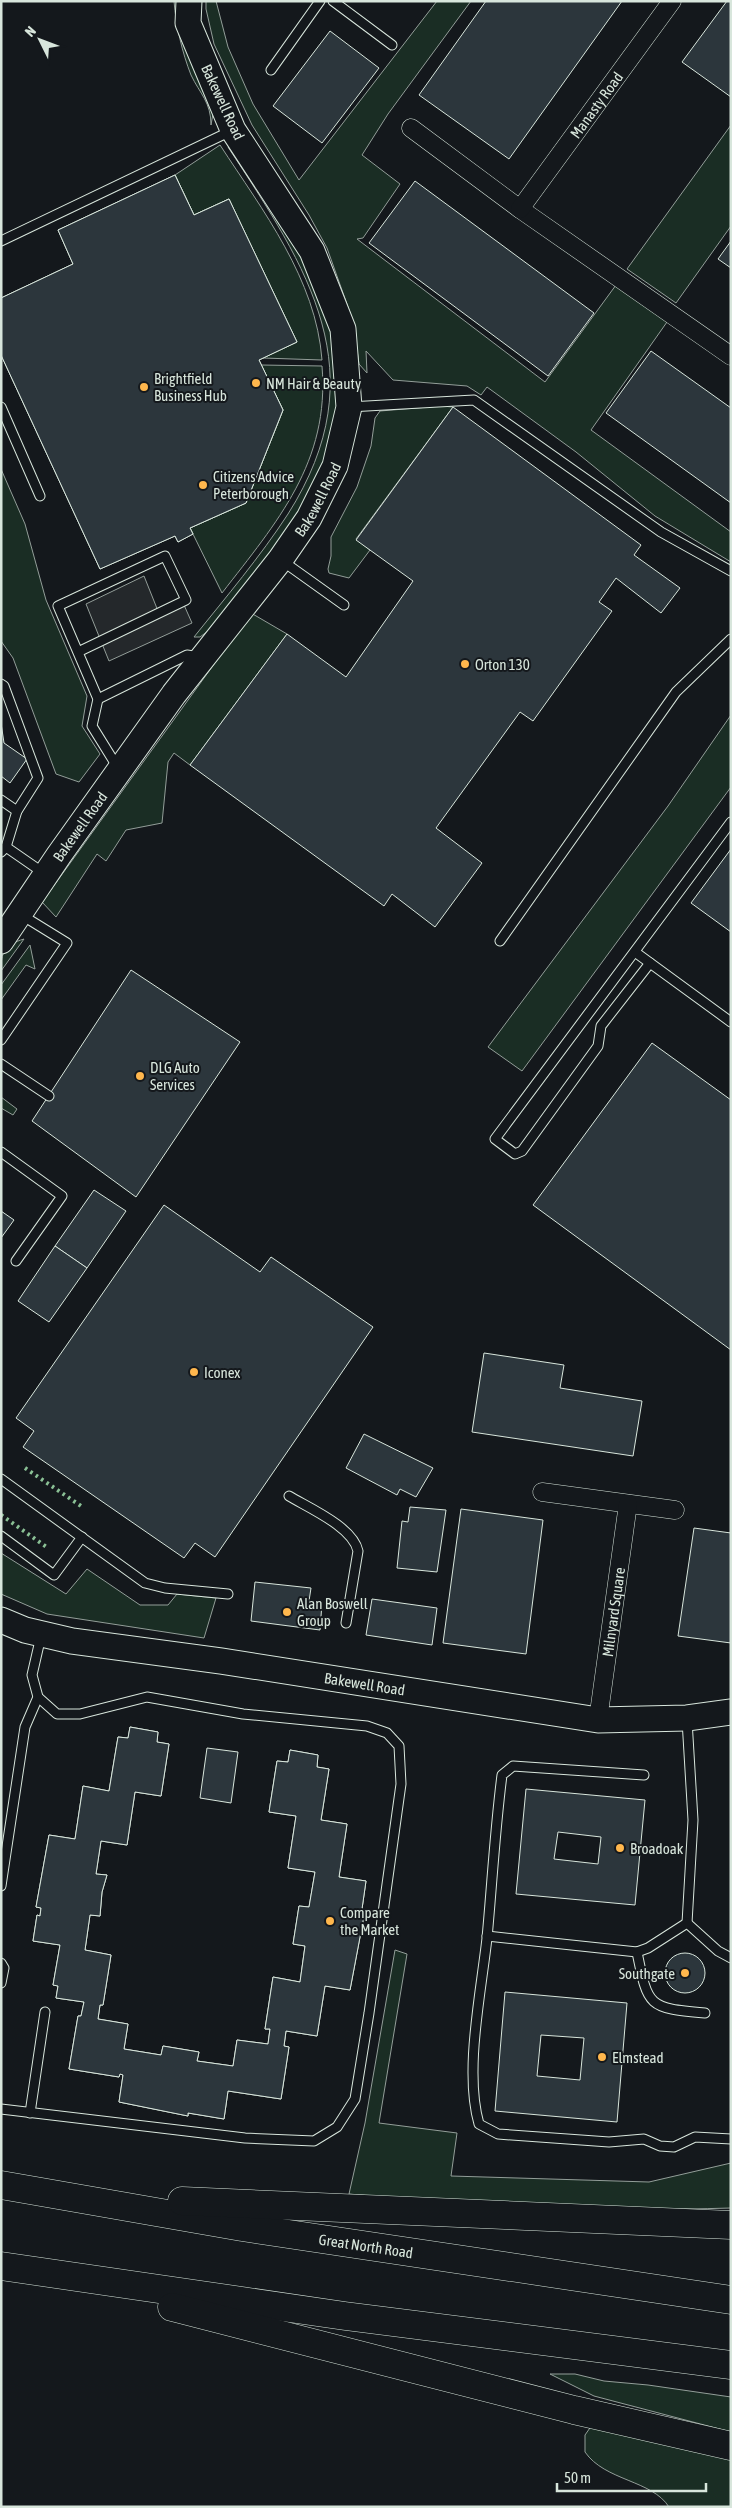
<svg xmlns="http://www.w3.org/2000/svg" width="732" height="2508" font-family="'Asap Condensed',sans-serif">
  <rect width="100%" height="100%" fill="#14181c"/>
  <g fill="#1a2d24" stroke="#939e99">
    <path d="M174,1h9l31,107 -3,17c0,-23 -11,-31 -20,-50 -9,-23 -15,-49 -17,-74z"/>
    <polygon points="206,1 216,1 228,47 253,104 299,180 437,1 471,1 388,114 362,155 400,184 363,238 357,239 545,382 616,285 667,322 591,430 731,532 731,562 655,516 576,452 487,387 481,395 467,386 393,380 366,351 367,373 359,364 353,321 327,248 309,215 252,125 214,44 206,9"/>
    <polygon points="731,125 731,226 676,303 627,269"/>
    <path d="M220,145c43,66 96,134 102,215l-59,-2 -34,-159 -35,16 -19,-40z"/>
    <path d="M228,147l12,5 64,98 29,77 6,80 -13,52 -36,69 -78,100 -12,9h-6c32,-40 66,-80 94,-123 90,-142 20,-245 -60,-367z"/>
    <path d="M261,365l61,1c8,96 -45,156 -100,227l-32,-65 56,-25 37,-93z"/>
    <polygon points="441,406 453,407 356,539 370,550 349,578 329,573 328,569 331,556 331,537 357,487 371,446 375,418 380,411"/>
    <polygon points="1,469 25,524 46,600 87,696 82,726 100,754 79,782 56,774 13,658 1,641"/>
    <polygon points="251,613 287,634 190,765 174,753 168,762 162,823 126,830 106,861 97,854 56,917 42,902"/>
    <polygon points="731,715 731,787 522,1071 488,1047 668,806"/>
    <path d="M24,939l-23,32c0,-19 3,-26 23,-32z"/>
    <polygon points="30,945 35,969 26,965 1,1000 1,985"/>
    <polygon points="1,1097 17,1109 13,1115 1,1108"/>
    <polygon points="1,1553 66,1594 87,1569 140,1605 168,1605 177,1594 216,1598 204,1638 47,1614 1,1594"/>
    <path d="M395,1950l12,4 -28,169 78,10 -6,43 198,6 82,-19v45c-127,4 -256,-2 -382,-14l16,-71z"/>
    <polygon points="550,2374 575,2374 604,2381 648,2385 731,2397 731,2432 594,2396"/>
    <path d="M592,2425l139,31v51h-62c-17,-27 -64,-26 -84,-55v-17z"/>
  </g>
  <polygon fill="#24282b" stroke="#939e99" points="144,576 160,616 184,605 192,623 109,661 86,604"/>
  <g fill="#2c363c" stroke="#d8e6dc" fill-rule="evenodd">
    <polygon points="486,1 622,1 509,159 419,95"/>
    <polygon points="727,1 731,1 731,97 682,62"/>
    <polygon points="330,31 379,68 322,143 273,106"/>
    <path d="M175,175l19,40 35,-16 68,143 -38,18 24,50 -37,93 -56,25 3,6 -15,8 -3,-6 -75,33 -99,-214v-57l72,-34 -15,-34zM154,241l16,35 -23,11 -16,-35zM226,390l10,20 -21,57 -32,16 -28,-58z"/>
    <polygon points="175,175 194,215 229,199 297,342 259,360 283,410 246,503 190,528 193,534 178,542 175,536 100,569 1,355 1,298 73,264 58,230"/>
    <polygon points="415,181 594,313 548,376 369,243"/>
    <polygon points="731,241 731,268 718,259"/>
    <polygon points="651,351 731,408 731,503 606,413"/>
    <polygon points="453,407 641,545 634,555 680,588 661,613 616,578 599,602 612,611 533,721 520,712 436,828 482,863 435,927 392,894 384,906 190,765 287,634 346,677 413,581 356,540"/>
    <polygon points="1,723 4,743 27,759 10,783 1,776"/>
    <polygon points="731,849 731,932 691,903"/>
    <polygon points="131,970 240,1042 136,1197 32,1121"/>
    <polygon points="652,1043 731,1100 731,1350 533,1205"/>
    <polygon points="94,1190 126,1211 87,1268 55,1246"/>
    <polygon points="164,1205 260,1272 271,1257 373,1327 215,1557 195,1543 184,1558 23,1447 34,1431 16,1418"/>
    <polygon points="1,1211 14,1220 1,1238"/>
    <polygon points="55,1246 87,1268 49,1322 18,1301"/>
    <polygon points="484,1353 564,1365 560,1388 642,1401 633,1456 472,1432"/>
    <polygon points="364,1434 433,1468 416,1497 400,1489 397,1495 346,1468"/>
    <polygon points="410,1507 446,1510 437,1572 397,1568 402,1521 408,1522"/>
    <polygon points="461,1509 543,1520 526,1654 443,1643"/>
    <polygon points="694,1528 731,1533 731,1643 678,1636"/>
    <polygon points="255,1582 311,1588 309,1601 322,1603 320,1630 251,1621"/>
    <polygon points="372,1599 437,1608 432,1645 366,1635"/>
    <polygon points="130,1727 158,1732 157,1742 169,1744 161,1796 135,1792 127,1845 101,1841 96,1874 107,1875 102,1892 100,1916 90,1915 85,1950 111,1955 103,2005 100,2005 98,2019 128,2024 124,2049 161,2055 163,2046 199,2052 197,2061 233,2066 237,2040 268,2044 270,2029 265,2029 273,1977 300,1982 305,1946 293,1944 299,1906 309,1907 315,1872 288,1868 296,1816 269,1812 277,1761 288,1762 290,1750 318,1755 317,1767 329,1769 321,1820 347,1824 339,1877 366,1881 361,1916 364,1916 350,1990 325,1986 317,2036 286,2031 284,2046 289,2047 281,2099 228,2091 224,2119 188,2113 188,2116 119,2102 123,2075 120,2074 119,2077 69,2069 78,2016 81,2016 84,2002 56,1998 58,1986 53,1985 60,1945 33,1941 37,1915 40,1916 41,1908 36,1907 49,1835 75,1839 83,1786 109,1791 118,1737 128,1738"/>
    <polygon points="130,1727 158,1732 157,1742 169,1744 161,1796 135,1792 127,1845 101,1841 96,1874 107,1875 102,1892 100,1916 90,1915 85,1950 111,1955 103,2005 100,2005 98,2019 128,2024 124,2049 161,2055 163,2046 199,2052 197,2061 233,2066 237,2040 268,2044 270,2029 265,2029 273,1977 300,1982 305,1946 293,1944 299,1906 309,1907 315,1872 288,1868 296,1816 269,1812 277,1761 288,1762 290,1750 318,1755 317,1767 329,1769 321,1820 347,1824 339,1877 366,1881 361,1916 364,1916 350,1990 325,1986 317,2036 286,2031 284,2046 289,2047 281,2099 228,2091 224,2119 188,2113 188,2116 119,2102 123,2075 120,2074 119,2077 69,2069 78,2016 81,2016 84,2002 56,1998 58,1986 53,1985 60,1945 33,1941 37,1915 40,1916 41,1908 36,1907 49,1835 75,1839 83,1786 109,1791 118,1737 128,1738"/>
    <polygon points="207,1748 238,1752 231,1803 200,1798"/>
    <path d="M526,1789l119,11 -10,105 -119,-11zM558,1832l43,5 -3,27 -44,-5z"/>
    <circle cx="685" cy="1973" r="20"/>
    <path d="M505,1992l122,11 -10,119 -122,-11zM541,2035l43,3 -4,42 -43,-4z"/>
  </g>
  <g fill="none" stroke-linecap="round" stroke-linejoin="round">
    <g stroke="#d8e6dc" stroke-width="11">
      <g id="lane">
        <polyline points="333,1 392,45"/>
        <polyline points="271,70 320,1"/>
        <polyline points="1,241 233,130"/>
        <polyline points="1,407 40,496"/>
        <polyline points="349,407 474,400 661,532 731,571"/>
        <polyline points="281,560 344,605"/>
        <polyline points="78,652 186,600 165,556 58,606 98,699 92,726 118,768"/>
        <polyline points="1,684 4,686 38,778 17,811 6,847"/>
        <polyline points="98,699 187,655 200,657"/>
        <polyline points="1,800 17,811"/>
        <polyline points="1,852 6,847 45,874"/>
        <polyline points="500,941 676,692 731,639"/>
        <polyline points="635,952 731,1022"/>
        <polyline points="650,963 601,1026 598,1046 522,1151 515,1154 495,1139 731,822"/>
        <polyline points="1,1040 67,943 20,914"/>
        <polyline points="1,1064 49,1096"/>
        <polyline points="1,1152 62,1196 16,1261"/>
        <polyline points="1,1479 145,1583 165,1588 228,1594"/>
        <path d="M289,1496c20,12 64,31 69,55l-12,72"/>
        <polyline points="1,1536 54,1575 82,1537"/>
        <path d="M644,1775l-131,-9 -11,9c-7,54 -10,109 -15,163 -6,55 -23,134 -8,186l19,10 111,8 35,-3 16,7 14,1 21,-10 36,2"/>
        <polyline points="1,1886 25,1727 38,1697"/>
        <polyline points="687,1923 693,1820 687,1720"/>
        <polyline points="687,1923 718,1951 731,1958"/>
        <polyline points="487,1936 637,1952 648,1948 687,1923"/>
        <path d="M637,1952c11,55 11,56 68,61"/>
        <polyline points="1,1963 4,1968 1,1983"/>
        <polyline points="1,2109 245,2138 314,2141 337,2127 355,2099 369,2013 401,1784 399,1746 387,1733 367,1726 243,1714 147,1697 80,1714 57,1714 38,1697 32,1675 41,1636"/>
        <polyline points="30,2113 45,2012"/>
      </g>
    </g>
    <g stroke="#d8e6dc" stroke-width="19">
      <g id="street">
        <polyline points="411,128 520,209 731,356"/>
        <path id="s1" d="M520,209l152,-208"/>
        <polyline points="542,1492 675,1510"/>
        <path id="s2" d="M598,1720l30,-216"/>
      </g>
    </g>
    <g stroke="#d8e6dc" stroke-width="27">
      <g id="secondary">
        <path id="s3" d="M1,941l58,-86 115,-161 106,-134 29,-42 26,-52 14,-59 -6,-78 -31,-78 -79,-121 -45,-107 1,-22"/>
        <path id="s4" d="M1,1620l24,10 47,11 149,20 377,59 89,-2 44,-6"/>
      </g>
    </g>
    <g stroke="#d8e6dc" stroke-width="29">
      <g id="highway">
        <path id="s5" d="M1,2185l241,42 489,73"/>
        <polyline points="182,2201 731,2225"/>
        <polyline points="1,2266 345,2316 731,2365"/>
        <polyline points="172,2307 574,2410 731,2446"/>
      </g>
    </g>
    <use href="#lane" stroke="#14181c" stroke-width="9"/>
    <use href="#street" stroke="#14181c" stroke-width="18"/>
    <use href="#secondary" stroke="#14181c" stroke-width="25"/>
    <use href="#highway" stroke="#14181c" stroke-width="28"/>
    <g stroke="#8ac095" stroke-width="4" stroke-dasharray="2.5 4" stroke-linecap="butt">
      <polyline points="25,1468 84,1508"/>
      <polyline points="1,1515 48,1548"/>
    </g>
  </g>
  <g fill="#ffb74d" stroke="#14181c" stroke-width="2">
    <circle cx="256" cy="383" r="5"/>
    <circle cx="144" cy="387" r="5"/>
    <circle cx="203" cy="485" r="5"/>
    <circle cx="465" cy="664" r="5"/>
    <circle cx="140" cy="1076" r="5"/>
    <circle cx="194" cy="1372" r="5"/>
    <circle cx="287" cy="1612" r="5"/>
    <circle cx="620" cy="1848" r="5"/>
    <circle cx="330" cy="1921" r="5"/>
    <circle cx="685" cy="1973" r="5"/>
    <circle cx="602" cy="2057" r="5"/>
  </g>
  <g text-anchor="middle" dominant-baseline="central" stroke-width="4" stroke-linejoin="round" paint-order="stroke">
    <g font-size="15" fill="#d8e6dc" stroke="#14181c">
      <text transform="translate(223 102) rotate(65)">Bakewell Road</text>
      <text stroke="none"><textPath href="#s1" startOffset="129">Manasty Road</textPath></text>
      <text stroke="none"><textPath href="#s3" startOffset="544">Bakewell Road</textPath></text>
      <text stroke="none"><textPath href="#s3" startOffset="139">Bakewell Road</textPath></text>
      <text stroke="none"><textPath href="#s2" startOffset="109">Milnyard Square</textPath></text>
      <text stroke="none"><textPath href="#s4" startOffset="370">Bakewell Road</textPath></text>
      <text stroke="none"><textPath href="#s5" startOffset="370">Great North Road</textPath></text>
    </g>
    <g font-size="15" fill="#d8e6dc" stroke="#14181c" text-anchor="start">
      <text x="154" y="378">Brightfield<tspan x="154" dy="17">Business Hub</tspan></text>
      <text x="266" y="383">NM Hair &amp; Beauty</text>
      <text x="213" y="476">Citizens Advice<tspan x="213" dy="17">Peterborough</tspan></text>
      <text x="475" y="664">Orton 130</text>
      <text x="150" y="1067">DLG Auto<tspan x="150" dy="17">Services</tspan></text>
      <text x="204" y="1372">Iconex</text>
      <text x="297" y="1603">Alan Boswell<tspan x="297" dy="17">Group</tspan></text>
      <text x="630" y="1848">Broadoak</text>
      <text x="340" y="1912">Compare<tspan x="340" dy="17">the Market</tspan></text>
      <text x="675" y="1973" text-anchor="end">Southgate</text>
      <text x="612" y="2057">Elmstead</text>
    </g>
  </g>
  <rect width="732" height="2508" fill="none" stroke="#d8e6dc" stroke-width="5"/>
  <g transform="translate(40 40) rotate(312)" stroke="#14181c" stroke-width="4" paint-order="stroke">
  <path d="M0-4L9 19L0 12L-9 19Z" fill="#d8e6dc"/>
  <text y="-8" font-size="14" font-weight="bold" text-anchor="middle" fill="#d8e6dc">N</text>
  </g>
  <path d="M557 2483v8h149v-8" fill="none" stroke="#d8e6dc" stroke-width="2.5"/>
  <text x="564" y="2483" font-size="15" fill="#d8e6dc" stroke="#14181c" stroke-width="4" paint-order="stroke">50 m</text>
</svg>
